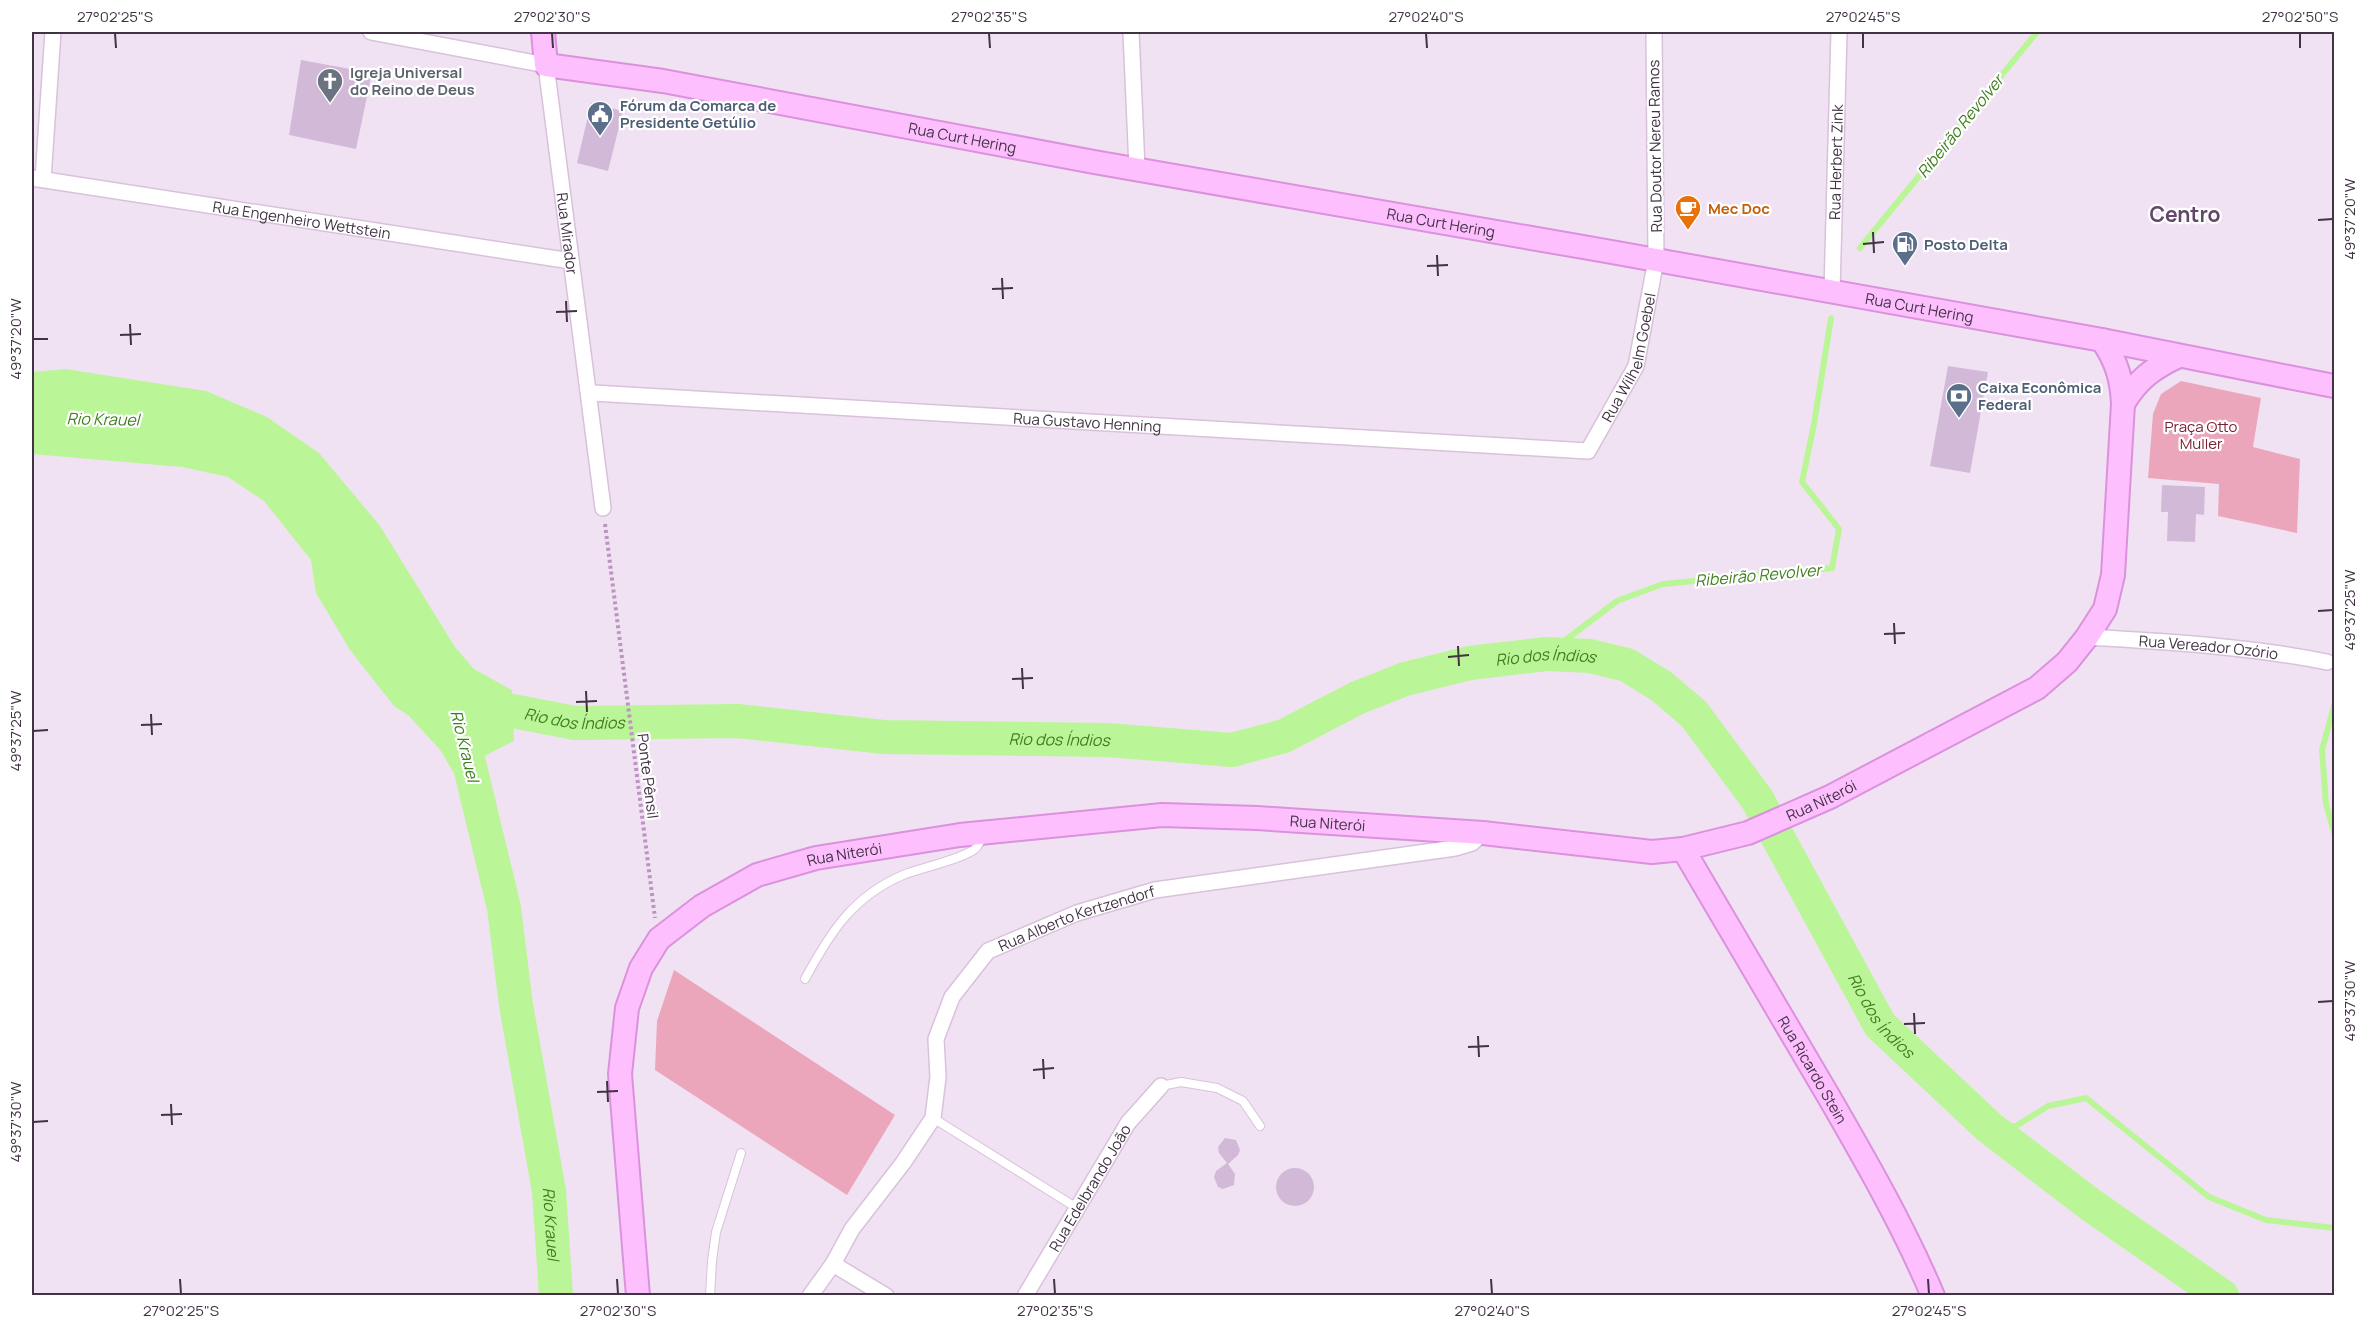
<svg xmlns="http://www.w3.org/2000/svg" width="2366" height="1327" font-family="Manrope,sans-serif">
  <rect width="100%" height="100%" fill="#f1e2f3"/>
  <g fill="#eba6bc">
    <polygon points="2181,381 2261,398 2253,447 2300,459 2297,533 2218,516 2219,484 2148,478 2153,414 2161,394"/>
    <polygon points="674,970 895,1115 847,1195 655,1070 657,1021"/>
  </g>
  <polygon fill="#baf697" points="66,369 206,391 267,417 319,453 380,526 455,647 474,669 512,690 514,741 453,772 441,751 409,716 394,706 350,650 316,593 311,560 264,501 228,477 182,467 32,454 32,372"/>
  <g fill="none" stroke-linecap="round" stroke-linejoin="round">
    <g stroke="#baf697" stroke-width="6">
      <polyline points="1860,248 2037,32"/>
      <polyline points="1547,654 1617,601 1663,584 1832,568 1839,529 1802,482 1814,424 1831,318"/>
      <polyline points="2334,706 2322,750 2326,804 2334,832"/>
      <polyline points="1990,1128 2016,1126 2048,1106 2086,1098 2209,1197 2266,1220 2334,1228"/>
    </g>
    <g stroke="#baf697" stroke-width="34">
      <path id="s1" d="M466,702l109,21 162,-2 147,16 223,3 125,10 52,-14 73,-38 48,-19 65,-16 77,-9 43,2 37,9 34,21 33,28 63,85 123,226 110,103 101,77 131,91"/>
      <path id="s2" d="M458,717l46,191 12,97 33,186 7,105"/>
    </g>
  </g>
  <g fill="#d3b9d8">
    <polygon points="301,60 372,73 356,149 289,135"/>
    <polygon points="591,103 623,111 608,171 577,163"/>
    <polygon points="1948,366 1988,372 1970,473 1930,466"/>
    <polygon points="2162,485 2205,487 2204,515 2196,514 2195,542 2167,541 2168,512 2161,512"/>
    <polygon points="1225,1138 1236,1140 1240,1150 1238,1155 1228,1164 1235,1174 1234,1185 1223,1189 1218,1187 1214,1177 1216,1171 1227,1163 1219,1153 1218,1147"/>
    <circle cx="1295" cy="1187" r="19"/>
  </g>
  <g fill="none" stroke-linecap="round" stroke-linejoin="round">
    <g stroke="#d9c1dc" stroke-width="10">
      <g id="lane">
        <path d="M805,979c25,-46 47,-82 98,-104 17,-7 61,-16 73,-27 3,-4 5,-8 8,-12"/>
        <polyline points="1161,1086 1181,1082 1217,1088 1243,1101 1260,1126"/>
        <polyline points="933,1118 1077,1208"/>
        <polyline points="710,1296 712,1261 716,1232 741,1153"/>
      </g>
    </g>
    <g stroke="#d9c1dc" stroke-width="18">
      <g id="street">
        <path id="s3" d="M371,32l175,33 57,443"/>
        <polyline points="1131,32 1137,168"/>
        <path id="s4" d="M32,178l539,83"/>
        <polyline points="43,179 53,32"/>
        <path id="s5" d="M1832,291l7,-259"/>
        <path id="s6" d="M588,390l5,3 995,58 48,-85 20,-106 -2,-228"/>
        <path id="s7" d="M2087,637c81,5 161,9 240,25"/>
        <polyline points="833,1264 886,1296"/>
        <path id="s8" d="M810,1296l23,-32 19,-35 51,-66 30,-45 5,-41 -2,-38 16,-42 36,-46 89,-38 78,-23 300,-42 17,-5 11,-10"/>
        <path id="s9" d="M1025,1296l103,-173 33,-37"/>
      </g>
    </g>
    <g stroke="#db91dd" stroke-width="26">
      <g id="secondary">
        <path id="s10" d="M543,32l3,33 117,16 431,81 512,89 496,89 232,46"/>
        <path d="M2123,404c14,-24 31,-37 56,-48"/>
        <path id="s11" d="M1683,849c48,83 98,165 146,248 37,64 75,130 104,199"/>
        <path id="s12" d="M638,1296l-18,-222 7,-66 14,-40 18,-29 43,-33 55,-31 59,-17 144,-23 202,-20 95,3 226,15 169,19 31,-3 65,-16 82,-36 207,-109 30,-26 20,-25 18,-28 8,-34 10,-171c-1,-25 -7,-44 -21,-64"/>
      </g>
    </g>
    <polyline stroke="#bc94c1" stroke-width="4" stroke-dasharray="3 3" stroke-linecap="butt" points="605,524 655,918"/>
    <use href="#lane" stroke="#fff" stroke-width="8"/>
    <use href="#street" stroke="#fff" stroke-width="15"/>
    <use href="#secondary" stroke="#febfff" stroke-width="22"/>
  </g>
  <path fill="none" stroke="#413244" stroke-width="2" d="M115,33l1,15M552,33l1,15M989,33l1,15M1426,33l1,15M1863,33v15M2300,33v15M2318,220l15,-1M1873,232l1,21M1863,244l21,-2M1437,255l1,21M1427,266l21,-1M1002,278l1,21M992,289l21,-1M566,301l1,21M556,312l21,-1M130,324l1,21M120,335l21,-1M33,339h15M2318,611l15,-1M1894,623l1,21M1884,634l21,-1M1458,646l1,20M1448,657l21,-2M1022,668l1,21M1012,679l21,-1M586,691l1,21M576,702l21,-1M151,714l1,21M141,725l21,-1M33,731l15,-1M2318,1002l15,-1M1914,1013l1,21M1904,1024l21,-1M1478,1036l1,21M1468,1047l21,-1M1043,1059l1,20M1033,1070l21,-2M607,1081l1,21M597,1092l21,-1M171,1104l1,21M161,1115l21,-1M33,1122l15,-1M180,1279l1,15M617,1279l1,15M1054,1279l1,15M1491,1279l1,15M1928,1279l1,15"/>
  <defs>
    <g id="church-pin" transform="scale(1.35)"><path d="M0 17L-7.5 6A9.5 9.5 0 1 1 7.5 6Z" fill="#6b7280" stroke="#fff"/><path d="M-1.2-6h2.4v3.5h3.3v2.4h-3.3V6h-2.4V-.1h-3.3v-2.4h3.3Z" fill="#fff"/></g>
    <g id="civic-pin" transform="scale(1.35)"><path d="M0 17L-7.5 6A9.5 9.5 0 1 1 7.5 6Z" fill="#5c6f8a" stroke="#fff"/><path d="M-.6-6.5H3V-4.5H.6V-3L4-1V1h2V6H-6V1h2V-1L-.6-3ZM-1.2 2.5V6h2.4V2.5Z" fill="#fff"/></g>
    <g id="cafe-pin" transform="scale(1.35)"><path d="M0 17L-7.5 6A9.5 9.5 0 1 1 7.5 6Z" fill="#e8710a" stroke="#fff"/><path d="M-5.5-4.5H6V0H3Q3 3.5 0 3.5H-2.5Q-5.5 3.5-5.5 0ZM3-3.2v2h1.7v-2ZM-6 4.5H4V6H-6Z" fill="#fff"/></g>
    <g id="fuel-pin" transform="scale(1.35)"><path d="M0 17L-7.5 6A9.5 9.5 0 1 1 7.5 6Z" fill="#5c6f8a" stroke="#fff"/><path d="M-5.5-6h7V0h2V4h1.3V-2.5L3-4.5l.8-.8L6-3V5H2.5V1h-1V6h-7ZM-4.2-4.7v3.2H.2V-4.7Z" fill="#fff"/></g>
    <g id="bank-pin" transform="scale(1.35)"><path d="M0 17L-7.5 6A9.5 9.5 0 1 1 7.5 6Z" fill="#5c6f8a" stroke="#fff"/><path d="M-6-4H6V4H-6ZM0-2.3a2.3 2.3 0 1 0 0 4.6a2.3 2.3 0 1 0 0-4.6Z" fill="#fff"/></g>
  </defs>
  <g fill-rule="evenodd">
    <use href="#church-pin" x="330" y="81"/>
    <use href="#civic-pin" x="600" y="114"/>
    <use href="#cafe-pin" x="1688" y="208"/>
    <use href="#fuel-pin" x="1905" y="244"/>
    <use href="#bank-pin" x="1959" y="396"/>
  </g>
  <g text-anchor="middle" dominant-baseline="central" stroke-width="4.5" stroke-linejoin="round" paint-order="stroke">
    <g font-size="15" font-weight="bold" fill="#5b616d" stroke="#fff" text-anchor="start">
      <text x="350" y="72">Igreja Universal<tspan x="350" dy="17">do Reino de Deus</tspan></text>
    </g>
    <g font-size="15" font-weight="bold" fill="#4e5e75" stroke="#fff" text-anchor="start">
      <text x="620" y="105">Fórum da Comarca de<tspan x="620" dy="17">Presidente Getúlio</tspan></text>
      <text x="1924" y="244">Posto Delta</text>
      <text x="1978" y="387">Caixa Econômica<tspan x="1978" dy="17">Federal</tspan></text>
    </g>
    <g font-size="15" fill="#413244" stroke="#fff">
      <text stroke="none"><textPath href="#s10" startOffset="456">Rua Curt Hering</textPath></text>
      <text transform="translate(1655 146) rotate(-91)">Rua Doutor Nereu Ramos</text>
      <text stroke="none"><textPath href="#s5" startOffset="129">Rua Herbert Zink</textPath></text>
      <text stroke="none"><textPath href="#s4" startOffset="273">Rua Engenheiro Wettstein</textPath></text>
      <text stroke="none"><textPath href="#s10" startOffset="942">Rua Curt Hering</textPath></text>
      <text stroke="none"><textPath href="#s3" startOffset="348">Rua Mirador</textPath></text>
      <text stroke="none"><textPath href="#s10" startOffset="1428">Rua Curt Hering</textPath></text>
      <text stroke="none"><textPath href="#s6" startOffset="1106">Rua Wilhelm Goebel</textPath></text>
      <text stroke="none"><textPath href="#s6" startOffset="501">Rua Gustavo Henning</textPath></text>
      <text stroke="none"><textPath href="#s7" startOffset="122">Rua Vereador Ozório</textPath></text>
      <text transform="translate(648 776) rotate(83)">Ponte Pênsil</text>
      <text stroke="none"><textPath href="#s12" startOffset="1563">Rua Niterói</textPath></text>
      <text stroke="none"><textPath href="#s12" startOffset="1059">Rua Niterói</textPath></text>
      <text stroke="none"><textPath href="#s12" startOffset="573">Rua Niterói</textPath></text>
      <text stroke="none"><textPath href="#s8" startOffset="494">Rua Alberto Kertzendorf</textPath></text>
      <text stroke="none"><textPath href="#s11" startOffset="256">Rua Ricardo Stein</textPath></text>
      <text stroke="none"><textPath href="#s9" startOffset="126">Rua Edelbrando João</textPath></text>
    </g>
    <g font-size="15" font-weight="bold" fill="#c56008" stroke="#fff" text-anchor="start">
      <text x="1708" y="208">Mec Doc</text>
    </g>
    <g font-size="15" fill="#7a212f" stroke="#fff">
      <text x="2201" y="426">Praça Otto<tspan x="2201" dy="17">Muller</tspan></text>
    </g>
    <g font-size="16" font-style="italic" fill="#3f7e1d" stroke="#fff">
      <text transform="translate(1960 126) rotate(-51)">Ribeirão Revolver</text>
      <text transform="translate(103 419) rotate(1)">Rio Krauel</text>
      <text transform="translate(1758 575) rotate(-5)">Ribeirão Revolver</text>
      <text stroke="none"><textPath href="#s1" startOffset="1100">Rio dos Índios</textPath></text>
      <text stroke="none"><textPath href="#s1" startOffset="110">Rio dos Índios</textPath></text>
      <text stroke="none"><textPath href="#s1" startOffset="596">Rio dos Índios</textPath></text>
      <text transform="translate(465 746) rotate(76)">Rio Krauel</text>
      <text stroke="none"><textPath href="#s1" startOffset="1622">Rio dos Índios</textPath></text>
      <text stroke="none"><textPath href="#s2" startOffset="516">Rio Krauel</textPath></text>
    </g>
    <g font-size="21" font-weight="bold" fill="#624868" stroke="#fff">
      <text x="2185" y="214">Centro</text>
    </g>
  </g>
  <rect width="2366" height="1327" fill="none" stroke="#ffffff" stroke-width="66"/>
  <rect x="33" y="33" width="2300" height="1261" fill="none" stroke="#413244" stroke-width="2"/>
  <g font-size="15" text-anchor="middle" fill="#413244">
    <text x="115" y="22">27°02'25"S</text>
    <text x="552" y="22">27°02'30"S</text>
    <text x="989" y="22">27°02'35"S</text>
    <text x="1426" y="22">27°02'40"S</text>
    <text x="1863" y="22">27°02'45"S</text>
    <text x="2300" y="22">27°02'50"S</text>
    <text transform="translate(2350 219) rotate(-90)" y="5">49°37'20"W</text>
    <text transform="translate(16 339) rotate(-90)" y="5">49°37'20"W</text>
    <text transform="translate(2350 610) rotate(-90)" y="5">49°37'25"W</text>
    <text transform="translate(16 731) rotate(-90)" y="5">49°37'25"W</text>
    <text transform="translate(2350 1001) rotate(-90)" y="5">49°37'30"W</text>
    <text transform="translate(16 1122) rotate(-90)" y="5">49°37'30"W</text>
    <text x="181" y="1316">27°02'25"S</text>
    <text x="618" y="1316">27°02'30"S</text>
    <text x="1055" y="1316">27°02'35"S</text>
    <text x="1492" y="1316">27°02'40"S</text>
    <text x="1929" y="1316">27°02'45"S</text>
  </g>
</svg>
